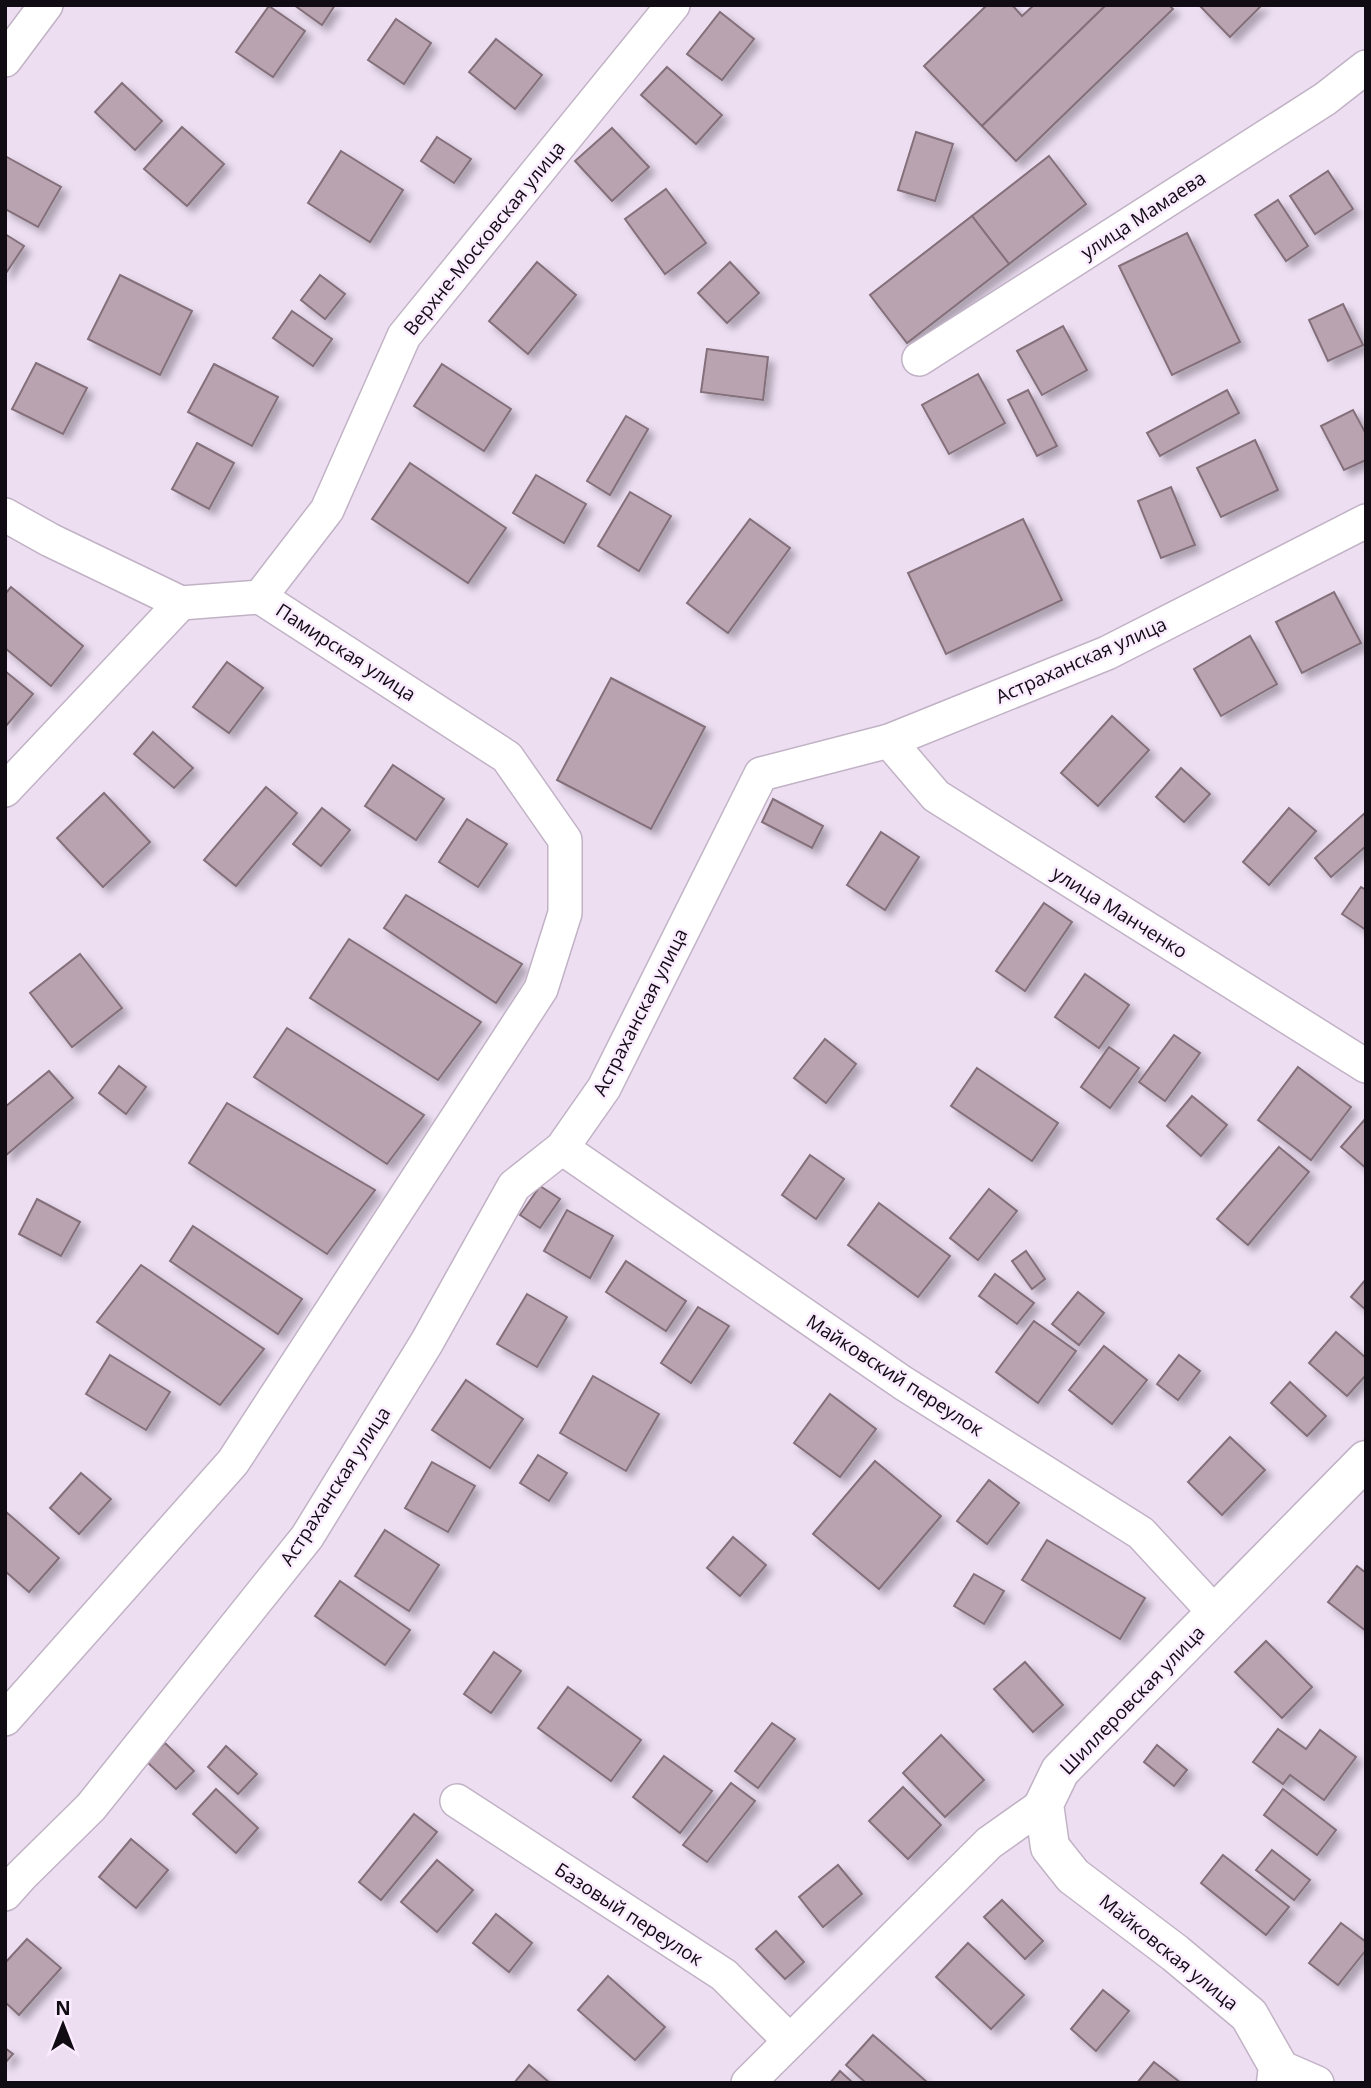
<svg xmlns="http://www.w3.org/2000/svg" width="1371" height="2088" font-family="'Open Sans',sans-serif">
  <defs>
    <filter id="shadow"><feDropShadow dx="6" dy="6" stdDeviation="3.5" flood-color="#0004"/></filter>
  </defs>
  <rect width="100%" height="100%" fill="#eddef2"/>
  <g fill="#baa3b0" stroke="#836f7a" stroke-width="2" filter="url(#shadow)">
    <polygon points="294,5 335,5 322,25"/>
    <polygon points="987,5 1012,5 1022,16 1034,5 1106,5 982,126 924,66"/>
    <polygon points="1106,5 1169,5 1173,9 1016,161 982,126"/>
    <polygon points="1199,5 1262,5 1230,37"/>
    <polygon points="269,6 305,31 273,77 236,52"/>
    <polygon points="720,12 754,39 722,80 687,54"/>
    <polygon points="396,19 431,43 404,84 368,60"/>
    <polygon points="496,39 542,75 515,109 469,72"/>
    <polygon points="667,67 722,115 696,144 641,95"/>
    <polygon points="122,83 162,121 135,150 95,112"/>
    <polygon points="182,127 224,164 187,206 144,169"/>
    <polygon points="612,128 649,167 612,201 575,161"/>
    <polygon points="916,132 953,144 935,201 898,190"/>
    <polygon points="437,137 471,159 454,183 421,161"/>
    <polygon points="341,151 403,190 370,242 308,203"/>
    <polygon points="5,156 61,187 38,227 5,209"/>
    <polygon points="1049,156 1086,204 1009,264 972,216"/>
    <polygon points="1328,171 1353,209 1315,234 1290,196"/>
    <polygon points="666,189 706,243 665,274 625,219"/>
    <polygon points="1278,200 1308,246 1286,261 1255,215"/>
    <polygon points="972,216 1009,264 907,343 870,295"/>
    <polygon points="1187,233 1240,342 1172,375 1119,266"/>
    <polygon points="5,234 24,246 6,273 5,273"/>
    <polygon points="537,262 576,295 528,354 489,321"/>
    <polygon points="730,262 759,293 727,323 698,293"/>
    <polygon points="120,275 192,311 160,375 88,339"/>
    <polygon points="320,275 345,294 325,319 301,300"/>
    <polygon points="1343,304 1363,345 1328,361 1309,320"/>
    <polygon points="292,311 332,339 313,366 273,338"/>
    <polygon points="1063,326 1087,370 1042,395 1017,351"/>
    <polygon points="707,349 768,357 763,400 701,392"/>
    <polygon points="36,363 87,388 63,434 12,409"/>
    <polygon points="214,364 278,397 252,446 188,412"/>
    <polygon points="442,364 511,409 484,451 414,406"/>
    <polygon points="978,374 1005,423 949,454 922,405"/>
    <polygon points="1028,390 1057,446 1037,456 1008,400"/>
    <polygon points="1227,390 1239,413 1160,456 1147,433"/>
    <polygon points="1353,410 1366,434 1366,460 1344,470 1321,426"/>
    <polygon points="626,416 648,429 610,495 587,481"/>
    <polygon points="1255,440 1278,490 1221,517 1197,468"/>
    <polygon points="197,443 234,463 209,509 172,489"/>
    <polygon points="410,463 506,528 468,583 372,519"/>
    <polygon points="536,475 586,504 564,543 513,513"/>
    <polygon points="1171,487 1195,545 1161,558 1138,501"/>
    <polygon points="630,492 671,516 639,571 598,546"/>
    <polygon points="750,519 790,548 728,633 687,603"/>
    <polygon points="1023,519 1062,600 946,654 908,573"/>
    <polygon points="11,587 83,646 51,686 5,648 5,594"/>
    <polygon points="1334,592 1361,643 1302,673 1276,622"/>
    <polygon points="1250,636 1277,684 1221,716 1194,669"/>
    <polygon points="227,662 263,688 229,733 193,707"/>
    <polygon points="5,671 33,694 6,726 5,725"/>
    <polygon points="611,678 705,727 651,829 557,780"/>
    <polygon points="1112,716 1149,750 1098,806 1061,773"/>
    <polygon points="153,732 193,768 174,788 134,754"/>
    <polygon points="393,765 444,799 416,840 365,806"/>
    <polygon points="1181,768 1210,794 1184,822 1156,797"/>
    <polygon points="266,787 297,813 236,886 204,860"/>
    <polygon points="104,793 150,842 103,887 57,838"/>
    <polygon points="773,799 823,826 812,848 762,822"/>
    <polygon points="322,808 350,830 321,866 293,844"/>
    <polygon points="1289,808 1316,831 1269,885 1243,862"/>
    <polygon points="1366,812 1366,846 1331,877 1315,858"/>
    <polygon points="467,819 507,844 478,887 439,862"/>
    <polygon points="881,832 919,857 885,910 847,885"/>
    <polygon points="1361,887 1366,890 1366,930 1342,914"/>
    <polygon points="406,895 522,964 496,1003 384,928"/>
    <polygon points="1044,903 1072,922 1025,991 996,971"/>
    <polygon points="349,939 481,1022 438,1080 310,998"/>
    <polygon points="80,954 122,1008 72,1047 30,993"/>
    <polygon points="1085,974 1129,1005 1099,1048 1055,1017"/>
    <polygon points="287,1028 424,1115 387,1164 254,1077"/>
    <polygon points="1174,1035 1200,1053 1165,1101 1139,1082"/>
    <polygon points="825,1039 856,1064 826,1103 794,1078"/>
    <polygon points="1109,1047 1139,1068 1110,1108 1081,1087"/>
    <polygon points="119,1066 146,1087 126,1114 99,1093"/>
    <polygon points="1298,1067 1351,1107 1311,1160 1258,1120"/>
    <polygon points="977,1068 1058,1123 1032,1161 951,1106"/>
    <polygon points="49,1071 73,1098 5,1156 5,1107"/>
    <polygon points="1192,1096 1227,1125 1201,1156 1167,1126"/>
    <polygon points="227,1103 375,1190 327,1254 189,1163"/>
    <polygon points="1366,1118 1366,1168 1341,1147"/>
    <polygon points="1279,1147 1309,1172 1248,1245 1217,1219"/>
    <polygon points="810,1155 844,1179 816,1219 782,1195"/>
    <polygon points="540,1186 560,1199 540,1228 520,1215"/>
    <polygon points="989,1189 1017,1211 978,1260 950,1238"/>
    <polygon points="37,1199 80,1222 61,1256 19,1234"/>
    <polygon points="879,1203 950,1256 918,1297 848,1245"/>
    <polygon points="567,1210 613,1236 590,1278 544,1251"/>
    <polygon points="193,1226 302,1299 278,1334 170,1261"/>
    <polygon points="1026,1251 1045,1279 1032,1289 1012,1261"/>
    <polygon points="626,1261 686,1301 666,1331 606,1292"/>
    <polygon points="141,1265 264,1349 220,1405 97,1322"/>
    <polygon points="995,1274 1034,1303 1017,1324 979,1296"/>
    <polygon points="1366,1279 1366,1310 1351,1297"/>
    <polygon points="1078,1292 1104,1313 1079,1345 1052,1324"/>
    <polygon points="527,1294 567,1317 537,1367 497,1344"/>
    <polygon points="698,1307 729,1326 691,1383 661,1363"/>
    <polygon points="1034,1321 1076,1351 1038,1403 996,1372"/>
    <polygon points="1336,1332 1366,1358 1366,1375 1347,1396 1309,1363"/>
    <polygon points="1104,1346 1147,1380 1112,1424 1069,1390"/>
    <polygon points="110,1355 170,1392 146,1430 86,1394"/>
    <polygon points="1179,1355 1200,1371 1178,1400 1157,1384"/>
    <polygon points="593,1376 659,1414 626,1471 560,1433"/>
    <polygon points="466,1380 523,1419 490,1468 432,1430"/>
    <polygon points="1290,1382 1326,1416 1307,1436 1271,1403"/>
    <polygon points="830,1394 876,1429 840,1477 794,1443"/>
    <polygon points="1230,1437 1265,1470 1222,1515 1188,1482"/>
    <polygon points="538,1455 567,1473 549,1501 520,1483"/>
    <polygon points="875,1461 941,1516 879,1589 813,1534"/>
    <polygon points="432,1462 475,1486 448,1532 405,1508"/>
    <polygon points="81,1473 111,1499 79,1534 50,1508"/>
    <polygon points="989,1480 1019,1503 987,1544 957,1521"/>
    <polygon points="5,1511 59,1558 29,1592 5,1571"/>
    <polygon points="385,1530 439,1565 409,1611 355,1576"/>
    <polygon points="733,1537 766,1565 740,1596 707,1568"/>
    <polygon points="1047,1540 1145,1598 1120,1639 1022,1580"/>
    <polygon points="1357,1566 1366,1573 1366,1631 1328,1602"/>
    <polygon points="974,1574 1004,1591 984,1624 954,1606"/>
    <polygon points="340,1581 410,1630 385,1665 315,1616"/>
    <polygon points="1266,1641 1312,1687 1282,1718 1235,1672"/>
    <polygon points="494,1652 521,1671 491,1713 464,1694"/>
    <polygon points="1025,1662 1063,1705 1033,1732 994,1689"/>
    <polygon points="568,1687 641,1740 611,1781 538,1728"/>
    <polygon points="772,1723 795,1739 758,1788 735,1771"/>
    <polygon points="1278,1729 1306,1749 1320,1730 1356,1757 1324,1800 1290,1775 1283,1784 1253,1762"/>
    <polygon points="941,1735 984,1780 945,1817 903,1773"/>
    <polygon points="165,1743 194,1771 176,1789 147,1762"/>
    <polygon points="1157,1745 1187,1770 1174,1786 1144,1762"/>
    <polygon points="226,1746 257,1774 238,1794 208,1767"/>
    <polygon points="664,1756 712,1791 680,1833 633,1797"/>
    <polygon points="731,1783 755,1801 707,1862 683,1845"/>
    <polygon points="903,1787 941,1825 908,1859 869,1821"/>
    <polygon points="216,1789 258,1828 236,1853 193,1814"/>
    <polygon points="1283,1789 1336,1830 1317,1855 1264,1815"/>
    <polygon points="414,1814 437,1832 381,1900 359,1882"/>
    <polygon points="131,1839 168,1870 136,1908 99,1877"/>
    <polygon points="1272,1850 1310,1880 1294,1900 1256,1870"/>
    <polygon points="1223,1855 1289,1907 1266,1935 1201,1883"/>
    <polygon points="437,1860 473,1890 437,1932 401,1902"/>
    <polygon points="838,1865 862,1894 823,1927 799,1897"/>
    <polygon points="1002,1900 1043,1941 1025,1959 984,1917"/>
    <polygon points="496,1914 532,1943 509,1972 473,1943"/>
    <polygon points="1341,1923 1366,1942 1366,1950 1338,1985 1309,1963"/>
    <polygon points="776,1931 804,1962 785,1979 756,1949"/>
    <polygon points="27,1939 61,1968 19,2015 5,2002 5,1963"/>
    <polygon points="968,1943 1024,1995 991,2029 936,1977"/>
    <polygon points="608,1976 665,2027 635,2060 578,2010"/>
    <polygon points="1103,1990 1129,2011 1096,2051 1071,2029"/>
    <polygon points="873,2035 928,2083 866,2083 846,2065"/>
    <polygon points="5,2048 13,2054 5,2063"/>
    <polygon points="1154,2062 1181,2083 1137,2083"/>
    <polygon points="529,2065 550,2083 514,2083"/>
    <polygon points="840,2071 853,2083 830,2083"/>
  </g>
  <g fill="none" stroke-linecap="round" stroke-linejoin="round">
    <g stroke="#c1b2c5" stroke-width="36">
      <g id="street">
        <polyline points="5,60 46,5"/>
        <polyline points="919,359 1325,99 1366,67"/>
        <polyline points="5,515 50,540 181,603 260,597 507,757 565,840 565,913 541,989 233,1462 5,1719"/>
        <polyline points="260,597 327,510 404,336 673,5"/>
        <polyline points="889,741 936,796 1366,1066"/>
        <polyline points="5,790 181,603"/>
        <polyline points="562,1148 903,1383 1141,1533 1216,1614"/>
        <polyline points="457,1801 724,1975 790,2041"/>
        <polyline points="5,1894 22,1875 91,1807 307,1537 427,1342 514,1186 562,1148 604,1088 761,774 889,741 1107,653 1366,521"/>
        <polyline points="1278,2066 1317,2083"/>
        <polyline points="748,2083 989,1843 1044,1804"/>
      </g>
    </g>
    <g stroke="#c1b2c5" stroke-width="41">
      <polyline id="secondary" points="1276,2083 1278,2066 1249,2015 1175,1953 1073,1876 1050,1847 1044,1804 1060,1771 1366,1460"/>
    </g>
    <use href="#street" stroke="#fff" stroke-width="33"/>
    <use href="#secondary" stroke="#fff" stroke-width="38"/>
  </g>
  <g text-anchor="middle" dominant-baseline="central" stroke-width="5" stroke-linejoin="round" paint-order="stroke">
    <g font-size="19" fill="#110c13" stroke="#fbebff">
      <text transform="translate(1143 215) rotate(-33)">улица Мамаева</text>
      <text transform="translate(484 238) rotate(-51)">Верхне-Московская улица</text>
      <text transform="translate(346 652) rotate(33)">Памирская улица</text>
      <text transform="translate(1081 660) rotate(-24)">Астраханская улица</text>
      <text transform="translate(1120 912) rotate(32)">улица Манченко</text>
      <text transform="translate(640 1012) rotate(-63)">Астраханская улица</text>
      <text transform="translate(895 1375) rotate(33)">Майковский переулок</text>
      <text transform="translate(335 1486) rotate(-57)">Астраханская улица</text>
      <text transform="translate(1132 1700) rotate(-46)">Шиллеровская улица</text>
      <text transform="translate(629 1914) rotate(33)">Базовый переулок</text>
      <text transform="translate(1169 1952) rotate(39)">Майковская улица</text>
    </g>
  </g>
  <rect width="1371" height="2088" fill="none" stroke="#110c13" stroke-width="14"/>
  <g transform="translate(63 2025)" stroke="#fbebff" stroke-width="5" paint-order="stroke">
  <path d="M0-5L12 26L0 18L-12 26Z" fill="#110c13"/>
  <text y="-10" font-size="19" font-weight="bold" text-anchor="middle" fill="#110c13">N</text>
  </g>
</svg>
